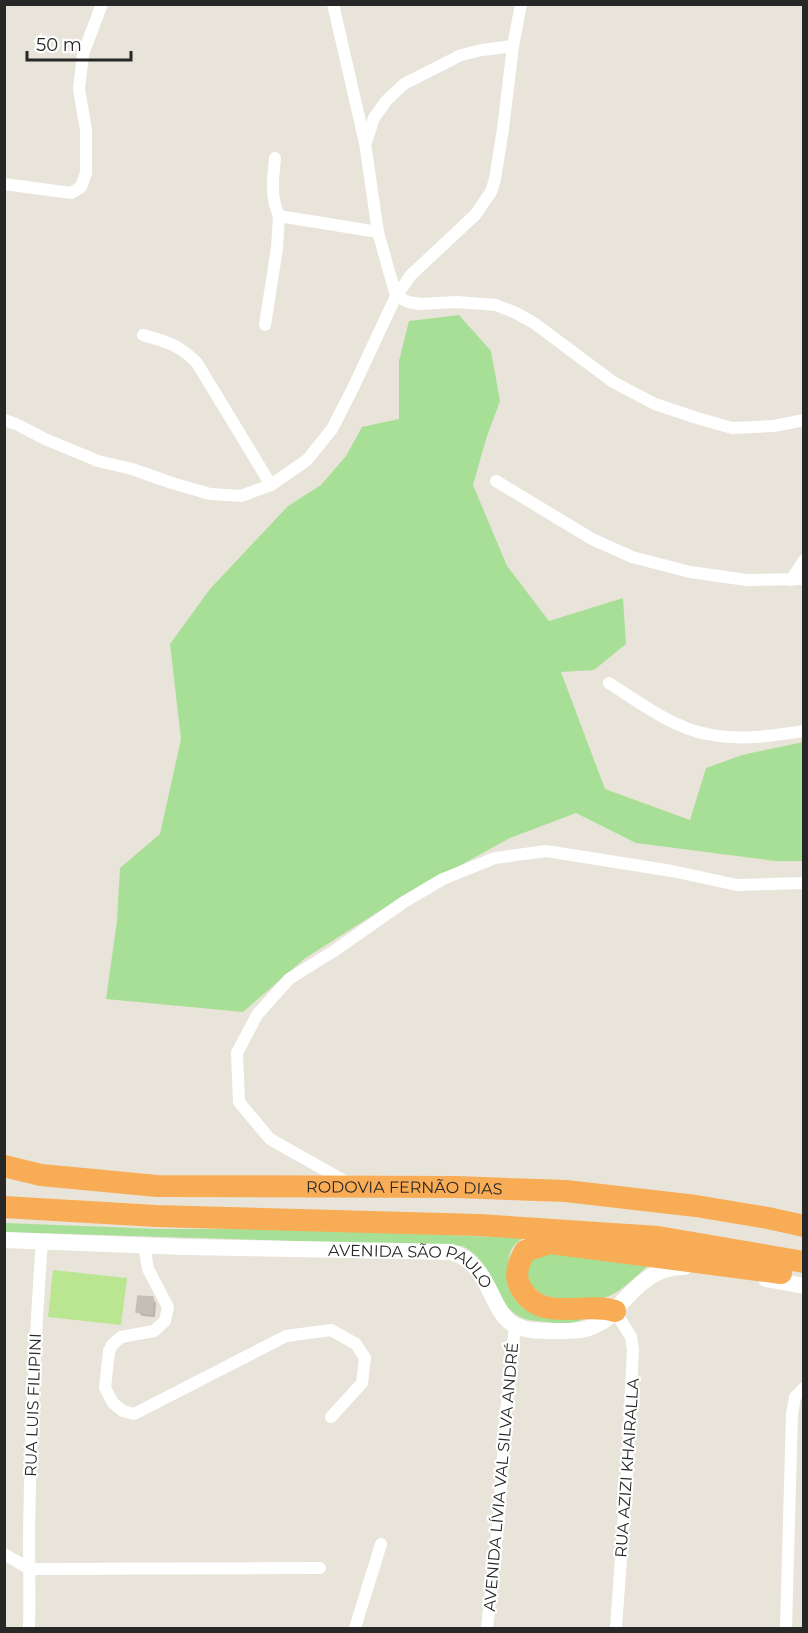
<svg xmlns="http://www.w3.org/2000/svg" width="808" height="1633" font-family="Montserrat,sans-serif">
  <rect width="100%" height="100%" fill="#e9e4d9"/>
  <g fill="#a8df96">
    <polygon points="459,315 491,351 500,401 486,439 473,485 507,566 549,621 623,598 626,644 594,670 561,672 605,789 690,820 706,768 742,755 803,742 803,861 775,861 636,843 576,813 510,838 395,901 304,959 243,1012 106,999 117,921 120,868 160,834 181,739 170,644 210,589 288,506 321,485 346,456 362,427 399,419 399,361 409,321"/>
    <path d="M5,1223l157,6h139l223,9c-16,7 -17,23 -15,39l78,40c-13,8 -25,7 -40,5 -9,-1 -20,-1 -27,-5 -27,-13 -26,-57 -58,-71l-457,-14z"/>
    <path d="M537,1250l114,13c-13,11 -26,26 -42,33 -15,6 -42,5 -58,6l-22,-18 -3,-20z"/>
  </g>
  <polygon fill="#bae692" points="53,1270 127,1278 121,1325 48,1317"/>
  <polygon fill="#0003" points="153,1299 156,1303 155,1317 142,1316 138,1312"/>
  <polygon fill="#c4c0b8" stroke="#c4c0b3" stroke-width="1.5" points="138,1296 153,1297 152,1314 136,1312"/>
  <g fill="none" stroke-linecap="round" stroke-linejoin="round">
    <g stroke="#fff" stroke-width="12">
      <polyline points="333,4 365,143 378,232 396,296"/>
      <polyline points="366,142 374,118 386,101 404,84 461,55 482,50 513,46"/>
      <path d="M275,158c-2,22 -5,37 4,58"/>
      <polyline points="4,184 71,193 81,187 86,173 86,130 79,89 83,54 102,4"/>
      <polyline points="396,296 408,302 420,304 457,302 496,305 516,313 534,323 613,382 655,404 697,418 732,428 774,426 804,420"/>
      <polyline points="265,325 277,248 279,216 378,232"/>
      <path d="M143,335c25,7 36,10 54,28l74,122"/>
      <polyline points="4,420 16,424 45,439 98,461 132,469 172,483 210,494 241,496 271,485 307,460 332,429 353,388 396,296 411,275 475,215 491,192 495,179 503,129 513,46 521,4"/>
      <polyline points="496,481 592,539 632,557 690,572 747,580 804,579"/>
      <polyline points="791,580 804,560"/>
      <path d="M609,683c28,18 64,45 98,51 32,7 64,2 97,-3"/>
      <polyline points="348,1183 270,1139 239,1102 237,1053 257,1015 289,979 334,951 404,902 443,879 495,858 546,851 672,871 737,885 804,883"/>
      <polyline points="144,1245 148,1269 168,1307 165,1321 154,1331 121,1337 112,1345 109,1351 105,1388 113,1403 123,1411 134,1414 286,1336 331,1330 356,1344 365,1358 362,1383 331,1417"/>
      <polyline points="615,1311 631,1337 633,1349 627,1473 616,1628"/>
      <polyline points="4,1554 30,1569"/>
      <polyline points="30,1569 320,1568"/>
      <path d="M29,1628c1,-28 0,-57 0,-86 1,-101 6,-201 13,-302"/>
      <polyline points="355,1628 381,1544"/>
      <polyline points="487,1628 499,1514 506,1412 515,1326"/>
      <polyline points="786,1628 792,1414 795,1397 804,1388"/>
    </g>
    <g stroke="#fff" stroke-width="16">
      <path id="s1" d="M4,1240l180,7 267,5c27,8 34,30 46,53 4,8 9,16 18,20 11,6 24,6 36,6 15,0 31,1 45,-6 15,-6 19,-16 30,-27 16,-17 34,-32 58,-31"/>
      <polyline points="766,1279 804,1286"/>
    </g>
    <g stroke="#f7ac55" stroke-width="22">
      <path id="s2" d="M4,1166l37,9 116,11 298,1 111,4 130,15 72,12 36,8"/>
      <polyline points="4,1207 156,1216 479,1225 658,1237 804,1262"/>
      <path d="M615,1311c-30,-10 -72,12 -93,-21 -9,-14 -4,-26 3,-39l25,-8 231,30"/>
    </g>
  </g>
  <g text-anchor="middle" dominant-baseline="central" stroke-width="4.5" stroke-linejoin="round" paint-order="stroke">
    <g font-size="16" fill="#272727" stroke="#fff">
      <text stroke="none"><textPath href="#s2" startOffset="402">RODOVIA FERNÃO DIAS</textPath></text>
      <text stroke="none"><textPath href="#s1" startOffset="412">AVENIDA SÃO PAULO</textPath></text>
      <text transform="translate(33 1405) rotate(-88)">RUA LUIS FILIPINI</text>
      <text transform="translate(627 1468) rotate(-86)">RUA AZIZI KHAIRALLA</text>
      <text transform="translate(501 1477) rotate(-85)">AVENIDA LÍVIA VAL SILVA ANDRÉ</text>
    </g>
  </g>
  <rect width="808" height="1633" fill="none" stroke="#272727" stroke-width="12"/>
  <path d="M27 51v9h104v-9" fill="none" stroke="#272727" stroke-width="3"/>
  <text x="36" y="51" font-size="18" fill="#272727" stroke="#ffffff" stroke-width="4.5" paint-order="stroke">50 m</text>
</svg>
